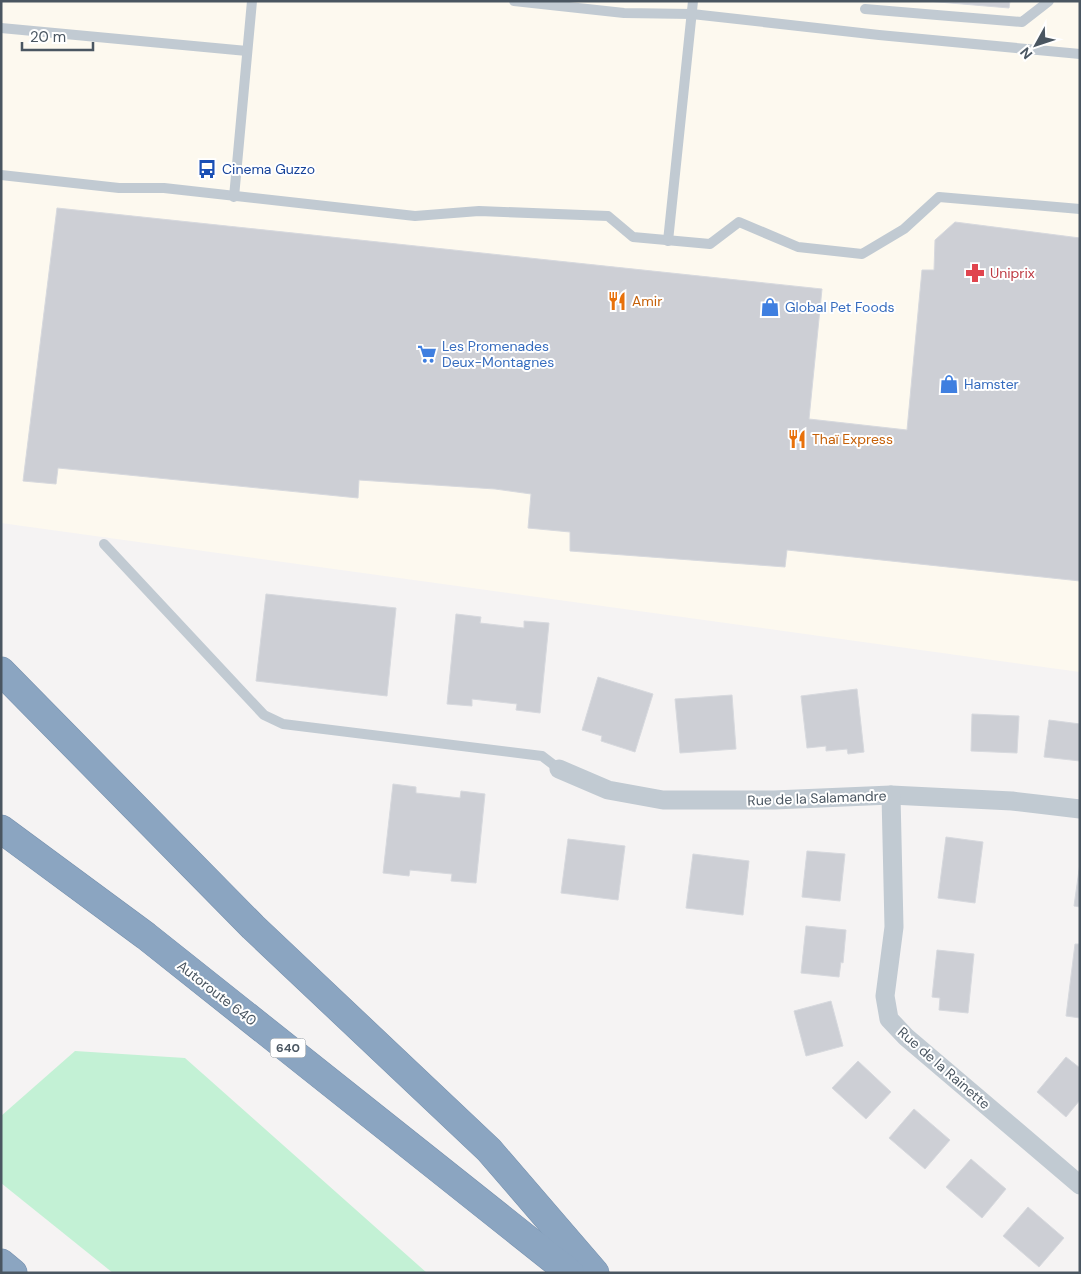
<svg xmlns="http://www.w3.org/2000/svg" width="1081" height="1274" font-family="'DM Sans',sans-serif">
  <rect width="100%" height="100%" fill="#f5f3f3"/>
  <polygon fill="#fdf9ef" points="1,1 1080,1 1080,672 1,523"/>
  <polygon fill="#c3f1d5" points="75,1051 185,1058 427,1273 113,1273 1,1183 1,1116"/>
  <g fill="#cdcfd5" stroke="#d7d9de">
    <polygon points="927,1 1010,1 1009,8"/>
    <polygon points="57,208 822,289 809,419 907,430 922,270 934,270 935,240 955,222 1080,238 1080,581 787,550 785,567 570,551 570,532 528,528 531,494 495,489 359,480 358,498 58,468 56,484 23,481"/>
    <polygon points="266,594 396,608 387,696 256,681"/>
    <polygon points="456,614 481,617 480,623 524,628 524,621 549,623 540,713 516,710 517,704 472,699 472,706 447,704"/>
    <polygon points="598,677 653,694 635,752 601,741 602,736 582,730"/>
    <polygon points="857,689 864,752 848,754 847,749 826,751 826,746 807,748 801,696"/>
    <polygon points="732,695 736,749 680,753 675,699"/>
    <polygon points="972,714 1019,716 1017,753 971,751"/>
    <polygon points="1049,720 1080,724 1080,761 1044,757"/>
    <polygon points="393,784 416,787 416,793 460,798 461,791 485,794 476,883 451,881 452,874 410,870 409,876 383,873"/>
    <polygon points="946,837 983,842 975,903 938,898"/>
    <polygon points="568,839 625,846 618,900 561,893"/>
    <polygon points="807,851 845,854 840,901 802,897"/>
    <polygon points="693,854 749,861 743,915 686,908"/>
    <polygon points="1080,863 1080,907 1074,906"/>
    <polygon points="806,926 846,930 843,963 841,962 839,977 801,973"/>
    <polygon points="1075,944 1080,944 1080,1018 1066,1016"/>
    <polygon points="937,950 974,954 968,1013 939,1010 940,998 932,997"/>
    <polygon points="831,1001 843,1046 806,1056 794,1011"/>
    <polygon points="1066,1057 1080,1068 1080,1100 1066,1117 1037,1092"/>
    <polygon points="858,1061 891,1092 866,1119 832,1088"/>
    <polygon points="914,1109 950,1140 925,1169 889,1138"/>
    <polygon points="971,1159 1006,1189 982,1218 946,1187"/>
    <polygon points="1028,1207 1064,1238 1039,1267 1003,1236"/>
  </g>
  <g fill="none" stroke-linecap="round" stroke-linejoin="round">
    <g stroke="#7690ad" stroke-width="29">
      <g id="motorway">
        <polyline points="1,671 253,927 489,1150 595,1273"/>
        <polyline points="1,829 146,936 570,1273"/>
        <polyline points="1,1263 13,1273"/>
      </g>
    </g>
    <g stroke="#c1cad2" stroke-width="10">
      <polyline points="514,1 624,13 692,14 879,35 1080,54"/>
      <polyline points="865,9 1022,22 1049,1"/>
      <polyline points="1,28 247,51"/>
      <polyline points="1,175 119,188 164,188 415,216 479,211 608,216 633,237 710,244 739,222 798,247 862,254 904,229 939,197 1080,209"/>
      <polyline points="234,197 252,1"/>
      <polyline points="668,241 693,1"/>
      <polyline points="104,544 264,715 283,724 542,756 559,769"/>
    </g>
    <g stroke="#c1cad2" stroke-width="19">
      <polyline points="559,769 608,790 663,800 774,800 891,795 1012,801 1080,809"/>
      <polyline points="891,795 894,927 885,996 889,1019 906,1037 1080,1185"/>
    </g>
    <use href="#motorway" stroke="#8ba5c1" stroke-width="28"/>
  </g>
  <defs>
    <g id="bus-bare" transform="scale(1.5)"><path d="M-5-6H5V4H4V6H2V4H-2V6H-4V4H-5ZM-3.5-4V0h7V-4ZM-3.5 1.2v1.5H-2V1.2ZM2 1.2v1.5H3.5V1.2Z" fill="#1a4fb4" stroke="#fff" stroke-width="2.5" paint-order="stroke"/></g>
    <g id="pharmacy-bare" transform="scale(1.5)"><path d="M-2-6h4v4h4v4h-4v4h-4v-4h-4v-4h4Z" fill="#e0444e" stroke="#fff" stroke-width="2.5" paint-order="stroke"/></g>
    <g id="restaurant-bare" transform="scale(1.5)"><path d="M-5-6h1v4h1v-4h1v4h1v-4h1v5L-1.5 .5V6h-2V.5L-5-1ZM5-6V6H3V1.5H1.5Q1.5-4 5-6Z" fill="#e8710a" stroke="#fff" stroke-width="2.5" paint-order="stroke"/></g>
    <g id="shop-bare" transform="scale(1.5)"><path d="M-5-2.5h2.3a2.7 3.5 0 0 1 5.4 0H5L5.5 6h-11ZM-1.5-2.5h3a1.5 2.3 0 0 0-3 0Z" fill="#3f7fe0" stroke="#fff" stroke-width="2.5" paint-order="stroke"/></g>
    <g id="supermarket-bare" transform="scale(1.5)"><path d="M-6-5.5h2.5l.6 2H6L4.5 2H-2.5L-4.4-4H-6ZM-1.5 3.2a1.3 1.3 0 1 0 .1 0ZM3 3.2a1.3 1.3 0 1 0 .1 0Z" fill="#3f7fe0" stroke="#fff" stroke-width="2.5" paint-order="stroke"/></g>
  </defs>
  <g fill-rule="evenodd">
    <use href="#bus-bare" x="207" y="169"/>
    <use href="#pharmacy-bare" x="975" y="273"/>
    <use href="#restaurant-bare" x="617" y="301"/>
    <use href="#shop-bare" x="770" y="307"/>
    <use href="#supermarket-bare" x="427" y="354"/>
    <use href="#shop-bare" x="949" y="384"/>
    <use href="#restaurant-bare" x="797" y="439"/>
  </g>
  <g text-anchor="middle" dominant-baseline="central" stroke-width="4" stroke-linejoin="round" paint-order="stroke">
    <rect fill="#fff" stroke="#808990" stroke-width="1" x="270.5" y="1038.5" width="35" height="19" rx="4"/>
    <g font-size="12" font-weight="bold" fill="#4a5661">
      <text x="288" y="1048">640</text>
    </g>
    <g font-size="14" fill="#164399" stroke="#fff" text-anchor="start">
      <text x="222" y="169">Cinema Guzzo</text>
    </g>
    <g font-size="14" fill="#be3a42" stroke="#fff" text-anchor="start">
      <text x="990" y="273">Uniprix</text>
    </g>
    <g font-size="14" fill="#c56008" stroke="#fff" text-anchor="start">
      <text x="632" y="301">Amir</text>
      <text x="812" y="439">Thaï Express</text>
    </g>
    <g font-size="14" fill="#366cbe" stroke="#fff" text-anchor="start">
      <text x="785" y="307">Global Pet Foods</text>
      <text x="442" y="346">Les Promenades<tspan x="442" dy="16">Deux-Montagnes</tspan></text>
      <text x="964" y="384">Hamster</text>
    </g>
    <g font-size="14" fill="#4a5661" stroke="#fff">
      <text transform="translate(817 798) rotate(-2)">Rue de la Salamandre</text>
      <text transform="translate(217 993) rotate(38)">Autoroute 640</text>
      <text transform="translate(944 1068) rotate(41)">Rue de la Rainette</text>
    </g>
  </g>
  <rect width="1081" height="1274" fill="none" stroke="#4a5661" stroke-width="5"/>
  <g transform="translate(1036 45) rotate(230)" stroke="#ffffff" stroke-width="4" paint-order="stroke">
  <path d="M0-4L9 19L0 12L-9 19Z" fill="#4a5661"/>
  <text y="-8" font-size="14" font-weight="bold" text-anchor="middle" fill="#4a5661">N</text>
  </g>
  <path d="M22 42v8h71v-8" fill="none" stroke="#4a5661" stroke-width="2.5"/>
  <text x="30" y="42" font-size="15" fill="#4a5661" stroke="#ffffff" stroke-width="4" paint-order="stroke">20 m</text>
</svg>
